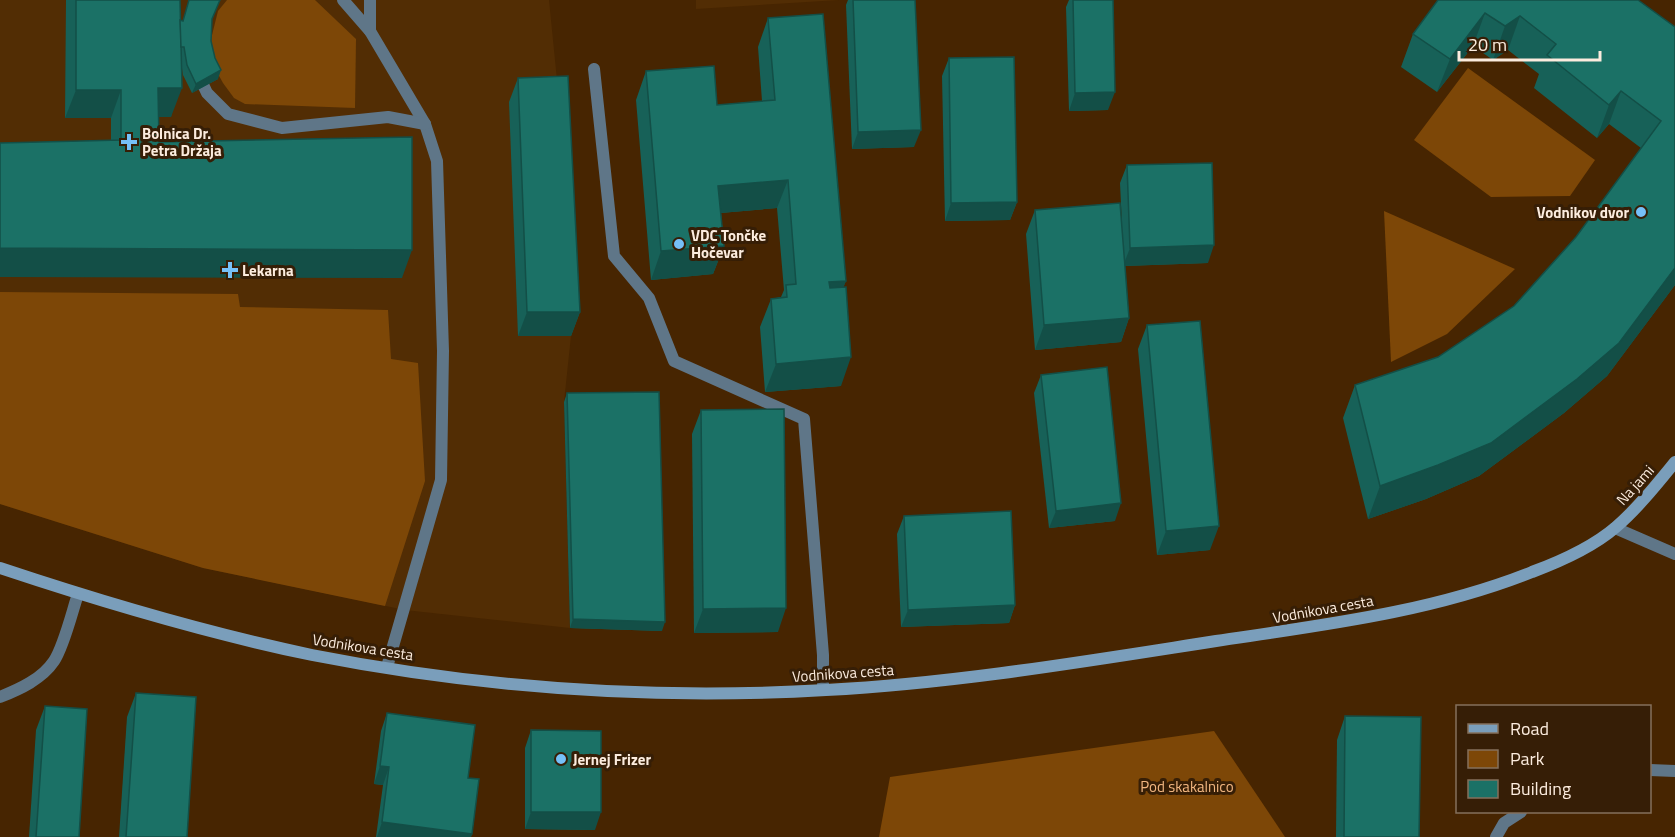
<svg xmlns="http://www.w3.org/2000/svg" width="1675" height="837" font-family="'Titillium Web',sans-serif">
  <rect width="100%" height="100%" fill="#472501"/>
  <g fill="#522d04">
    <polygon points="0,0 549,0 559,100 571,336 564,402 570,628 405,610 203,568 0,504"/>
    <polygon points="696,0 839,0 696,9"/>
  </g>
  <g fill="#7d4707">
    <polygon points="227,0 315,0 356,39 355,108 245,104 234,98 223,83 212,63 210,43 218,11"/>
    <polygon points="1468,68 1595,160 1570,196 1491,197 1414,140"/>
    <polygon points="1384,211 1515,269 1447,334 1391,362"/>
    <polygon points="0,292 238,294 240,307 388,310 391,359 418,363 425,481 385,606 203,568 0,504"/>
    <polygon points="1214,731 1285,837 879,837 890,777"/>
  </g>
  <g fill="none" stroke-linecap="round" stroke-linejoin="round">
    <g stroke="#5f7688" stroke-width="12">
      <polyline points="343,0 370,31"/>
      <polyline points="370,0 370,31 425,124 437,161 443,351 441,480 387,667"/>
      <polyline points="594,69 614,256 649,298 674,361 804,419 823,655 823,690"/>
      <polyline points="198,74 207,93 228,114 282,128 388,117 425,124"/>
      <polyline points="1650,770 1675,771"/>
      <polyline points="1496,837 1504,823 1521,812"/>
    </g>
    <g stroke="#5f7688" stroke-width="12">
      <polyline points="1615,528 1675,554"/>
      <path d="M0,697c20,-8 42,-18 54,-36 10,-15 18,-49 24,-67"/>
    </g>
    <path stroke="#7a9ebb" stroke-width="12" d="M0,568c102,34 206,65 312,87 168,33 343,45 514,35 131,-7 261,-29 390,-49 107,-16 216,-29 316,-69 27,-10 62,-26 84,-45 22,-19 41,-43 59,-65"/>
  </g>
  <g fill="#176158">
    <polygon points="66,0 180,0 180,20 183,21 189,0 212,21 211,41 218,79 192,93 183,75 181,62 171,117 158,117 159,142 402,278 111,140 111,118 65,118"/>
    <polygon points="848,0 915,0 914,147 852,149 846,5"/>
    <polygon points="1069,0 1113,0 1108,110 1069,111 1066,7"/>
    <polygon points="1438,0 1675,27 1675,285 1607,376 1564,413 1479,476 1426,499 1368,519 1343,418 1355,385 1438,357 1514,306 1576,237 1641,148 1609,124 1597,138 1534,88 1539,74 1508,50 1493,60 1473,46 1437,92 1401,67 1413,34"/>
    <polygon points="768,18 846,281 843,287 841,386 765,392 760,327 771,299 781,297 784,290 777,208 721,213 724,246 713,274 651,280 636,100 646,71 717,105 762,101 758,47"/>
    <polygon points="949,58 1017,202 1010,220 945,221 942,76"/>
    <polygon points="518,78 580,312 571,336 518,336 509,102"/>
    <polygon points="1127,165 1208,263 1125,266 1129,318 1121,342 1035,350 1026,234 1035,210 1122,226 1120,183"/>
    <polygon points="1147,325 1210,550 1157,555 1138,349"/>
    <polygon points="1041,375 1115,521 1049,528 1034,393"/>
    <polygon points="567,393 662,631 570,628 564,402"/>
    <polygon points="701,410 778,632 694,633 692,434"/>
    <polygon points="904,516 1015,605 1009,623 901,627 897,534"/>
    <polygon points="136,693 187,837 119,837 127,717"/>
    <polygon points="45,706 79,837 29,837 36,730"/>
    <polygon points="387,713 468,778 472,834 471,837 376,837 383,785 374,784 381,731"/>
    <polygon points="1345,716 1419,837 1336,837 1337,740"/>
    <polygon points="531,730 595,830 525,829 525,748"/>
  </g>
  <g fill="#134f47">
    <polygon points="1485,13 1473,46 1437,92 1450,59"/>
    <polygon points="1520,16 1508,50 1493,60 1505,26"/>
    <polygon points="221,70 218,79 192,93 196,84"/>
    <polygon points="158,88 182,88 171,117 147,117"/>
    <polygon points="76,90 121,90 111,118 65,118"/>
    <polygon points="1621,91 1609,124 1597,138 1609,105"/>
    <polygon points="1115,92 1108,110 1069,111 1075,93"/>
    <polygon points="921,130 914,147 852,149 858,132"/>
    <polygon points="788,180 777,208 708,214 718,186"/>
    <polygon points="1017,202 1010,220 945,221 951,203"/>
    <polygon points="1214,245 1208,263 1123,266 1130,248"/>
    <polygon points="724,246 713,274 651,280 661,251"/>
    <polygon points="0,248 412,250 402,278 0,277"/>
    <polygon points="1675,268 1675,285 1607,376 1564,413 1479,476 1426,499 1368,519 1380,486"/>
    <polygon points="846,281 835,309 819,311 829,282"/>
    <polygon points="527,312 580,312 571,336 518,336"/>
    <polygon points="1129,318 1121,342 1035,350 1044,325"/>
    <polygon points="851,357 841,386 765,392 776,364"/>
    <polygon points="1121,503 1115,521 1049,528 1056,511"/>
    <polygon points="1219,526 1210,550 1157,555 1166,531"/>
    <polygon points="1015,605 1009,623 901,627 908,610"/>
    <polygon points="786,608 778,632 694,633 703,609"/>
    <polygon points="573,619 665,622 662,631 570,628"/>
    <polygon points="380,766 389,767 383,785 374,784"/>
    <polygon points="531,812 601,812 595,830 525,829"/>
    <polygon points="382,822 472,834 471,837 377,837"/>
  </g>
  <g fill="#1b7166" stroke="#134f47" stroke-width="1.5">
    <polygon points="76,0 180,0 182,88 158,88 159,142 412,137 412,250 0,248 0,143 121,140 121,90 76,90"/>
    <polygon points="189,0 220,0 212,19 211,41 215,58 221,70 196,84 187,65 184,47 181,47 180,20 183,21"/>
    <polygon points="853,0 915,0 921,130 858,132"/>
    <polygon points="1073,0 1113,0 1115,92 1075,93"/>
    <polygon points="1438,0 1638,0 1675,27 1675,268 1619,343 1577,379 1491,443 1438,465 1380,486 1355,385 1438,357 1514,306 1576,237 1661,121 1621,91 1609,105 1547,55 1556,44 1520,16 1505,26 1485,13 1450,59 1413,34"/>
    <polygon points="823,14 846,281 829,282 830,288 846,287 851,357 776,364 771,299 787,297 786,285 796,284 788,180 718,186 724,246 661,251 646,71 714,66 717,105 775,100 768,18"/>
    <polygon points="1014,57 1017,202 951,203 949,58"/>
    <polygon points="568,76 580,312 527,312 518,78"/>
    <polygon points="1212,163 1214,245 1130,248 1127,165"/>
    <polygon points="1120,203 1129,318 1044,325 1035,210"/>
    <polygon points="1200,321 1219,526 1166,531 1147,325"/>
    <polygon points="1107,367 1121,503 1056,511 1041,375"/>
    <polygon points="659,392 665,622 573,619 567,393"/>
    <polygon points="784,409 786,608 703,609 701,410"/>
    <polygon points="1011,511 1015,605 908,610 904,516"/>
    <polygon points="136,693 196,697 187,837 126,837"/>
    <polygon points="45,706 87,709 79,837 36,837"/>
    <polygon points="387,713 475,725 468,778 479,779 472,834 382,822 389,767 380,766"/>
    <polygon points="1345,716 1421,717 1419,837 1344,837"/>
    <polygon points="531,730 601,731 601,812 531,812"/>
  </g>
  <g fill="#76c0f7" stroke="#361e06" stroke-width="2">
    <path d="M126 133h6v6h6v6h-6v6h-6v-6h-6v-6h6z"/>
    <circle cx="1641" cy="212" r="6"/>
    <circle cx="679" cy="244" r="6"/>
    <path d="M227 261h6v6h6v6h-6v6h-6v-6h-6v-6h6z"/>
    <circle cx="561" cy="759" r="6"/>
  </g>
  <g text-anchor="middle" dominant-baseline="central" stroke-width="6" stroke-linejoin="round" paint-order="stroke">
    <g font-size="15" font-weight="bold" fill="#fcecde" stroke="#361e06" text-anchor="start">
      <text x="142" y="133">Bolnica Dr.<tspan x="142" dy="17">Petra Držaja</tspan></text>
      <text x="1629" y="212" text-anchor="end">Vodnikov dvor</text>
      <text x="691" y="235">VDC Tončke<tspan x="691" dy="17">Hočevar</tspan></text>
      <text x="242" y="270">Lekarna</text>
      <text x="573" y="759">Jernej Frizer</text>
    </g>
    <g font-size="15" fill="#fcecde" stroke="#361e06">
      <text transform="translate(1635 485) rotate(-48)">Na jami</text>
      <text transform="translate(1323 609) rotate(-10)">Vodnikova cesta</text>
      <text transform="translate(363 647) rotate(9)">Vodnikova cesta</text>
      <text transform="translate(843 673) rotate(-4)">Vodnikova cesta</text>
    </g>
    <g font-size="15" fill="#f2b680" stroke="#361e06">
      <text x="1187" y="786">Pod skakalnico</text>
    </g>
  </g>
  <rect x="1456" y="705" width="195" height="108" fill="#361e06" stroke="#85705c" stroke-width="1.5"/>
  <rect x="1468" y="724" width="30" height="9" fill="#7a9ebb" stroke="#85705c" stroke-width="1.5"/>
  <text x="1510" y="735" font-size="18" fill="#fcecde">Road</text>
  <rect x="1468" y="750" width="30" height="18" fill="#7d4707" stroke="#85705c" stroke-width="1.5"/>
  <text x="1510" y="765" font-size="18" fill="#fcecde">Park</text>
  <rect x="1468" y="780" width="30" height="18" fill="#1b7166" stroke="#85705c" stroke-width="1.5"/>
  <text x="1510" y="795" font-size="18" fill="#fcecde">Building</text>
  <path d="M1459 51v9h141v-9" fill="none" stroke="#fcecde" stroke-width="3"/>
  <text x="1468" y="51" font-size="18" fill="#fcecde" stroke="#361e06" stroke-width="4.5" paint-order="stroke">20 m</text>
</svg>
